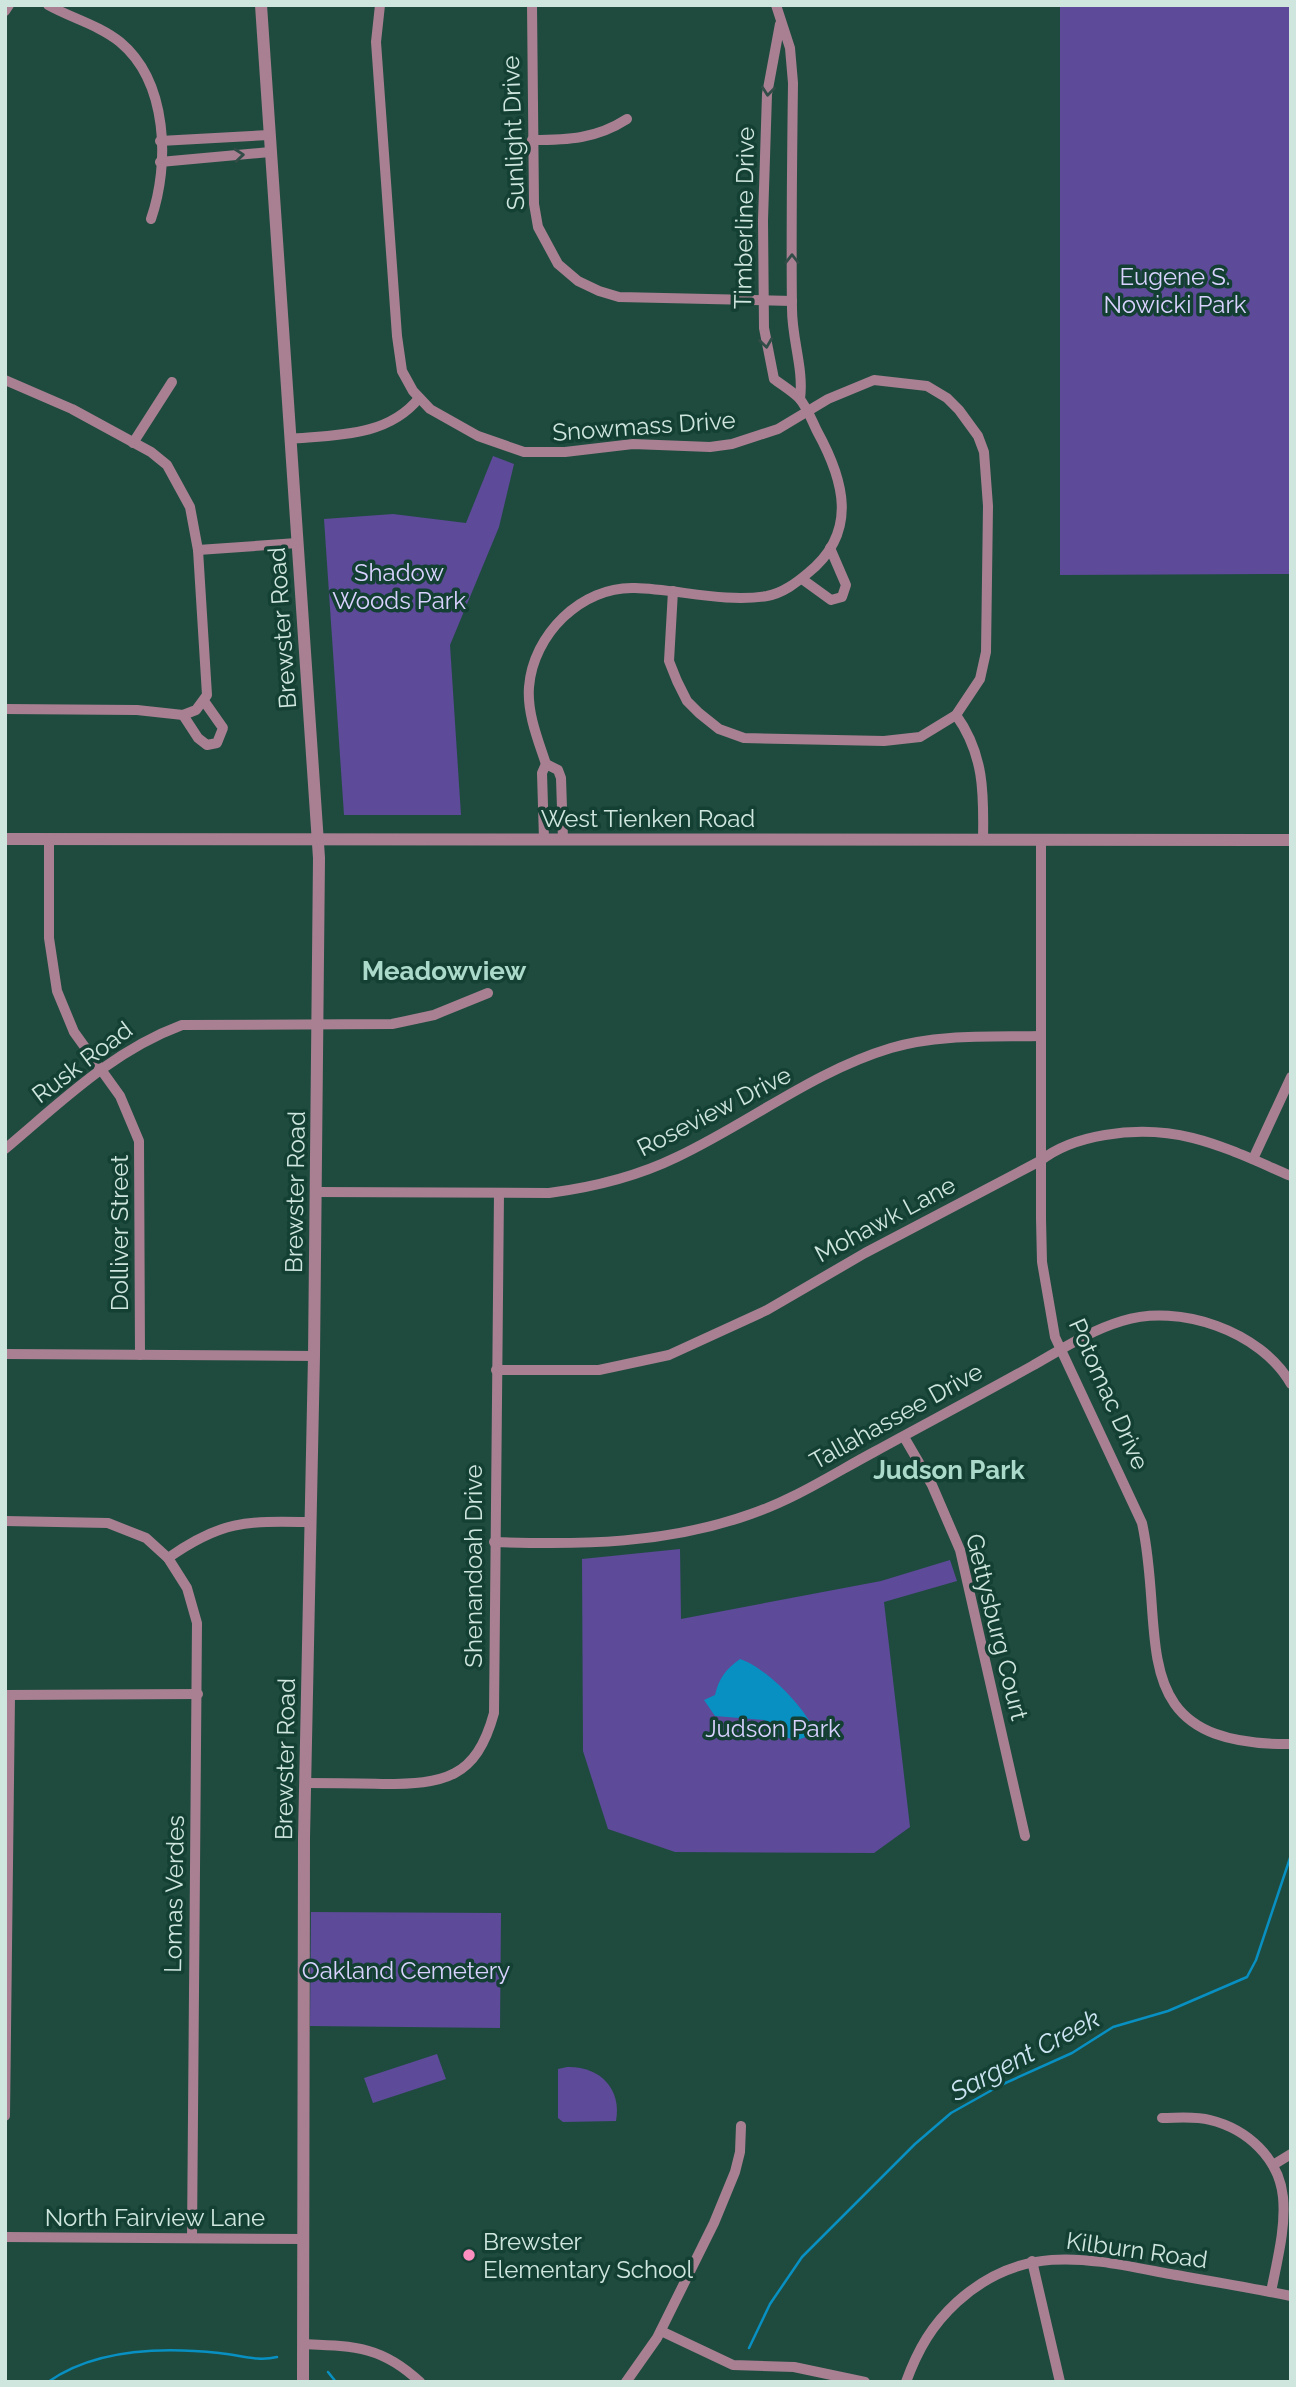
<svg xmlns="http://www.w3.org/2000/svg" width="1296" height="2387" font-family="Raleway,sans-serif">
  <rect width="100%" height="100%" fill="#1f4b3f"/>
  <g fill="#5d4a98">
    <polygon points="1060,5 1291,5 1291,574 1060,575"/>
    <polygon points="493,456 514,464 499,527 450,645 461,815 344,815 324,519 393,514 466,523"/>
    <polygon points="680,1549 681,1619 881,1581 950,1560 957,1581 884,1602 910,1827 874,1853 675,1852 608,1829 583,1751 582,1559"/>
    <polygon points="311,1912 501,1913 500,2028 310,2026"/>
    <polygon points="437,2054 446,2079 373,2103 364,2078"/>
    <path d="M567,2067c32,-1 55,21 49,54l-53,1 -5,-4v-49z"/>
  </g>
  <path fill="#0890c2" d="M740,1659c25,8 64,47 74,71 -17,19 -35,6 -50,-10l-49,-4 -11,-16 11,-5c4,-17 11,-26 25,-36z"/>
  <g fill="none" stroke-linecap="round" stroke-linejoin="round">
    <g stroke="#0890c2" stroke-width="2.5">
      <polyline points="749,2348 770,2304 802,2257 915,2144 951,2113 1001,2085 1072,2053 1113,2027 1168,2011 1247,1977 1256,1960 1291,1855"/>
      <polyline points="328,2372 336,2382"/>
      <path d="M48,2382c48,-34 115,-35 171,-29 21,2 38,9 58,4"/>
    </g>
    <g stroke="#a98091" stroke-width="10">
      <path d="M48,5c23,13 51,20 72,37 48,40 50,122 31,177"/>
      <polyline points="380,5 376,42 397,336 402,371 413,391 430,409 478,436 524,452 565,452 633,444 710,447 732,444 778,429 828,399 874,380 927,386 947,398 959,410 978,436 984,452 988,506 986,652 980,679 956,715 920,737 884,741 744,738 719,729 699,713 687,701 677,681 669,661 673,591"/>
      <polyline points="532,5 534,204 538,227 558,264 578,281 599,291 619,297 792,301"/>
      <path d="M776,5l14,43 3,35c-1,75 -2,151 -1,226 0,31 12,60 8,90"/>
      <polyline points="5,11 9,5"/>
      <path d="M532,140c36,0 64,-1 95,-21"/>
      <polyline points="160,141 269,135"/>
      <polyline points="160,162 270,152"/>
      <polyline points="5,380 72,409 151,452 167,465 190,507 198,550 297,543"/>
      <path d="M290,439c45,-4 98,-2 129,-41"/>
      <polyline points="133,443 172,382"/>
      <polyline points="802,579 831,600 842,597 846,585 830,548"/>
      <polyline points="5,709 137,710 183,715 196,710 207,695 198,550"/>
      <polyline points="183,715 198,738 207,745 217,743 223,728 204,701"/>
      <path d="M956,715c28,39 28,78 27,125"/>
      <path d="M546,764c-8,-24 -19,-51 -17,-77 4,-52 52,-101 106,-99 42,1 89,15 132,8 16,-3 29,-13 41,-23 51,-41 36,-93 9,-142 -5,-10 -10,-24 -18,-33 -7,-7 -17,-13 -25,-19l-10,-51 -1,-108 4,-126 13,-70"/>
      <polyline points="49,839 49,938 57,991 74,1032 120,1096 139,1141 140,1355"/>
      <polyline points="544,839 542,773 546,764 558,770 561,778 563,839"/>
      <path d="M1041,840v379l1,43 13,75 87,186c25,113 -22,223 149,221"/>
      <path d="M5,1149c56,-47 107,-98 177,-124l210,-1 42,-9 54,-22"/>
      <polyline points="1253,1159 1291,1077"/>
      <path d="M316,1192l233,1c46,-6 87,-16 128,-36 72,-34 137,-86 214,-109 47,-14 100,-11 149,-12"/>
      <polyline points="5,1354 314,1356"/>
      <path d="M496,1370h103l70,-15 98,-45 98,-57 175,-92c19,-15 41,-22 65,-26 73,-13 121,13 186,41"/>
      <polyline points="904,1437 932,1485 960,1550 1025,1836"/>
      <path d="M5,1521l103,2 38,15 22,20c54,-38 78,-37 142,-36"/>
      <path d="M494,1542c88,3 173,2 257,-28 44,-15 82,-40 123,-62 53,-29 106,-57 158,-86 30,-17 57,-35 90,-45 57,-18 139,10 169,63"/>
      <polyline points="168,1558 187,1588 197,1623 192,2238"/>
      <polyline points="5,1695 198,1694"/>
      <path d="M305,1783c26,0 52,0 77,1 62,0 94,-5 112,-71l5,-520"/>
      <polyline points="5,2116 10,1696"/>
      <path d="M1162,2118c16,0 33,-2 48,2 37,9 69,38 73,77 3,31 -6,64 -12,95"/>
      <polyline points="1273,2165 1291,2154"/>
      <polyline points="5,2237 304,2239"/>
      <polyline points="1032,2261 1060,2382"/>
      <polyline points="661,2331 733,2365 794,2367 865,2382"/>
      <path d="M303,2344c51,2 79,2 117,38"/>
      <polyline points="626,2382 657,2338 714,2223 735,2172 740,2152 741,2126"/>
      <path d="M906,2382c12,-33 26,-57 51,-80 67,-61 133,-43 213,-28 40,7 81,14 121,22"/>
    </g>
    <g stroke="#a98091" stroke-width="12">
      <polyline points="261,5 319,858 314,1356 304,1838 303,2382"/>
      <polyline points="5,839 1291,840"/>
    </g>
  </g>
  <defs><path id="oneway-chevron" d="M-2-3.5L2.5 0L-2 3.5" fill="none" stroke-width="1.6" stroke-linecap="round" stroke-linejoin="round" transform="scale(1.75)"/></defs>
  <g stroke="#324d47">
    <use href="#oneway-chevron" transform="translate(768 91) rotate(96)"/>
    <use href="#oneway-chevron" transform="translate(239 155) rotate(-5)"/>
    <use href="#oneway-chevron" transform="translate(792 259) rotate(-90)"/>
    <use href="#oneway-chevron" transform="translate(766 343) rotate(82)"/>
  </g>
  <circle fill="#fd8ec0" stroke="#144034" stroke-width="2.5" cx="469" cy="2255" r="7"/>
  <g text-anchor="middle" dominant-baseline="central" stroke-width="7" stroke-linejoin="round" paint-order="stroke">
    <g font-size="24" fill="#cfe6de" stroke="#144034">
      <text transform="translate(513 133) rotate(-92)">Sunlight Drive</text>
      <text transform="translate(744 218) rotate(-89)">Timberline Drive</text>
      <text transform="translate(644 426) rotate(-4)">Snowmass Drive</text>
      <text transform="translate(282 628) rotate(-94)">Brewster Road</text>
      <text x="648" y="818">West Tienken Road</text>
      <text transform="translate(82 1062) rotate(-37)">Rusk Road</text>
      <text transform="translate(714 1111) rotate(-27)">Roseview Drive</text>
      <text transform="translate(295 1192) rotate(-89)">Brewster Road</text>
      <text transform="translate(885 1219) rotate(-28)">Mohawk Lane</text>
      <text transform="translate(119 1233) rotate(-90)">Dolliver Street</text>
      <text transform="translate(1109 1394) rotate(66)">Potomac Drive</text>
      <text transform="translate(896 1416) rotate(-29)">Tallahassee Drive</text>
      <text transform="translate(473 1566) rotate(-90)">Shenandoah Drive</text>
      <text transform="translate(997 1627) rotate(76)">Gettysburg Court</text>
      <text transform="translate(285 1759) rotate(-89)">Brewster Road</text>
      <text transform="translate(174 1894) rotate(-89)">Lomas Verdes</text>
      <text x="155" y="2217">North Fairview Lane</text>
      <text transform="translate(1137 2250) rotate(8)">Kilburn Road</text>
    </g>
    <g font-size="24" fill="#d9d2ff" stroke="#144034">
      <text x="1175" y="276">Eugene S.<tspan x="1175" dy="28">Nowicki Park</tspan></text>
      <text x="399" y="572">Shadow<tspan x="399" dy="28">Woods Park</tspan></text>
      <text x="773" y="1728">Judson Park</text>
      <text x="406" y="1970">Oakland Cemetery</text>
    </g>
    <g font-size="24" fill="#cfe6de" stroke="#144034" text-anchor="start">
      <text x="483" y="2241">Brewster<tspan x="483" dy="28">Elementary School</tspan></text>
    </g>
    <g font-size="26" font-weight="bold" fill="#abd9ca" stroke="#144034">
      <text x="444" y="971">Meadowview</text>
      <text x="949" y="1470">Judson Park</text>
    </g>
    <g font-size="26" font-style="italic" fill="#cde5f2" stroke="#144034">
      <text transform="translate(1025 2055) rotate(-28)">Sargent Creek</text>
    </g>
  </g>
  <rect width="1296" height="2387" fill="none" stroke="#cfe6de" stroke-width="14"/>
</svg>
